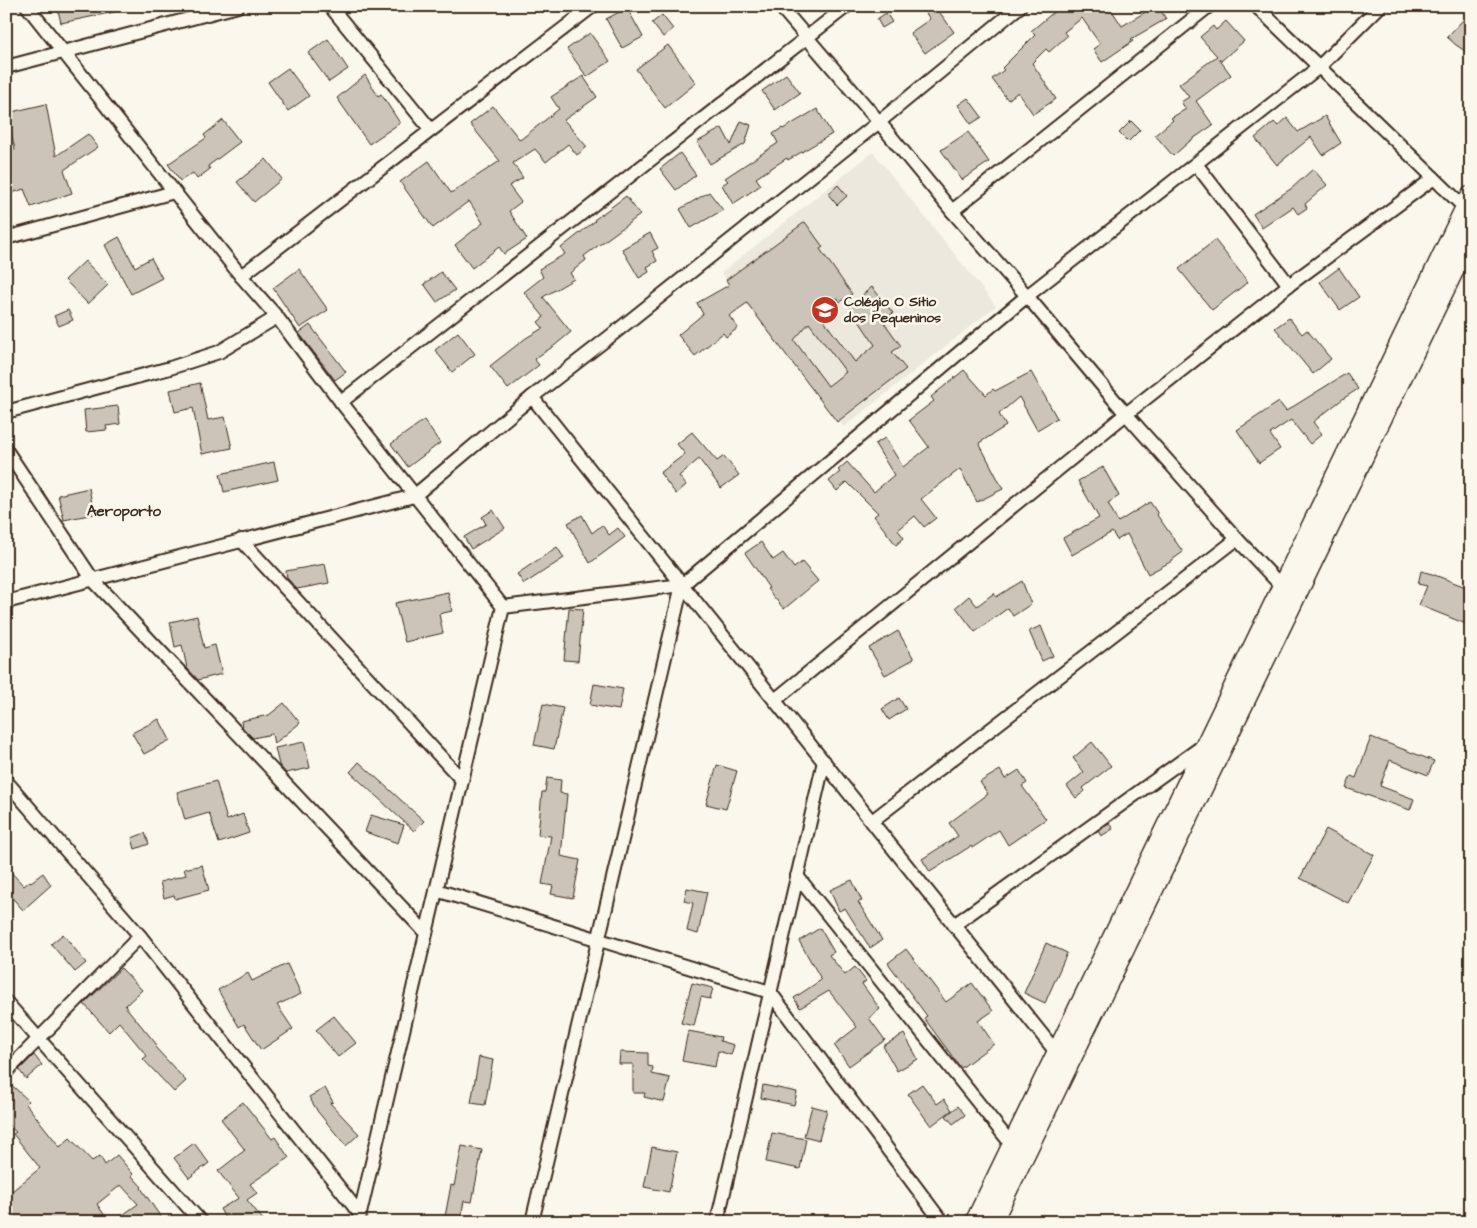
<svg xmlns="http://www.w3.org/2000/svg" width="1477" height="1228" font-family="'Architects Daughter',sans-serif">
  <rect width="100%" height="100%" fill="#fbf7ec"/>
  <filter id="ink" filterUnits="userSpaceOnUse"><feTurbulence type="fractalNoise" baseFrequency=".02" numOctaves="2"/><feDisplacementMap in="SourceGraphic" scale="10" xChannelSelector="R" yChannelSelector="G"/><feConvolveMatrix kernelMatrix="1 2 1 2 8 2 1 2 1" color-interpolation-filters="sRGB"/></filter>
  <g filter="url(#ink)">
    <polygon fill="#ede8dd" points="873,152 996,306 844,427 721,273"/>
    <g fill="#ccc4b9" stroke="#3b2a1e" fill-rule="evenodd">
      <polygon points="57,6 118,6 119,11 61,23"/>
      <polygon points="932,6 935,6 954,32 925,53 910,33 930,19 925,12"/>
      <polygon points="1061,6 1109,6 1122,26 1147,11 1144,6 1158,6 1166,19 1131,39 1133,41 1102,62 1093,49 1100,44 1082,18 1064,32 1067,36 1049,52 1046,49 1032,63 1056,99 1033,114 1018,92 1008,100 992,79 1004,70 1002,68 1035,35 1031,31"/>
      <polygon points="627,8 643,37 622,48 606,19"/>
      <polygon points="886,13 892,22 882,28 877,19"/>
      <polygon points="662,15 673,29 663,37 652,23"/>
      <polygon points="1463,20 1471,27 1471,55 1456,45 1447,37"/>
      <polygon points="1226,21 1244,41 1221,61 1219,59 1231,75 1196,101 1213,125 1190,141 1173,156 1155,135 1173,120 1171,118 1186,109 1181,102 1189,97 1179,84 1217,56 1200,37 1213,26 1216,30"/>
      <polygon points="590,33 610,61 587,77 567,49"/>
      <polygon points="328,39 348,69 329,82 308,53"/>
      <polygon points="668,45 696,83 665,108 636,69"/>
      <polygon points="288,68 309,96 288,111 268,82"/>
      <polygon points="786,74 800,93 775,110 762,91"/>
      <polygon points="365,75 378,96 381,94 400,123 369,144 337,98"/>
      <polygon points="583,76 597,97 564,120 587,147 577,155 568,144 546,162 535,149 513,163 523,178 509,186 521,202 509,211 527,239 504,254 499,247 472,268 455,245 483,223 469,201 433,228 400,182 429,161 451,193 500,161 470,124 493,106 520,140 559,109 551,97"/>
      <polygon points="968,98 982,117 971,124 958,105"/>
      <polygon points="46,104 56,156 88,134 98,147 64,170 72,193 31,207 24,189 6,195 6,156 10,154 9,152 15,150 7,113"/>
      <polygon points="817,109 832,134 788,160 787,158 756,178 761,185 733,204 722,185 728,181 725,178 778,143 773,134 782,128 783,129"/>
      <polygon points="1325,116 1341,143 1323,155 1311,137 1277,165 1255,138 1274,122 1278,126 1287,118 1298,132"/>
      <polygon points="223,120 240,142 208,166 210,169 197,179 193,173 180,181 168,164 206,138 204,135"/>
      <polygon points="741,121 751,125 745,144 710,164 697,142 722,128 731,145"/>
      <polygon points="1131,121 1140,130 1128,142 1119,133"/>
      <polygon points="968,132 989,162 962,180 941,150"/>
      <polygon points="680,153 696,175 676,190 660,169"/>
      <polygon points="266,159 282,179 254,202 237,182"/>
      <polygon points="1313,169 1327,185 1305,204 1307,208 1298,214 1293,207 1262,228 1253,214 1292,188"/>
      <polygon points="838,185 847,196 837,205 828,194"/>
      <polygon points="709,192 723,210 691,228 680,209"/>
      <polygon points="626,196 640,215 584,256 586,260 570,273 574,279 543,297 571,332 554,346 534,359 539,365 508,389 490,366 526,338 543,328 538,322 544,317 524,292 543,277 539,269 565,254 561,248 595,221 594,220"/>
      <path d="M805,222l18,25 -3,2 32,45 -12,8 -3,-4 -19,15 37,49 20,-17 -26,-39 23,-19 21,26 -10,8 18,25 -9,6 14,17 -69,53 -90,-119 -18,13 9,12 -12,9 -3,-4 -28,23 -17,-21 25,-21 -6,-11 32,-18 -3,-5zM809,323l37,49 -18,14 -34,-46z"/>
      <polygon points="650,233 658,248 652,251 657,261 647,267 649,272 639,278 622,249"/>
      <polygon points="119,237 135,267 151,258 162,278 131,294 105,245"/>
      <polygon points="1215,240 1248,282 1212,310 1179,269"/>
      <polygon points="85,261 108,285 88,304 65,280"/>
      <polygon points="1339,268 1359,297 1340,310 1320,282"/>
      <polygon points="299,269 328,310 300,328 273,288"/>
      <polygon points="441,272 455,290 437,302 424,284"/>
      <polygon points="68,310 73,320 59,326 54,316"/>
      <polygon points="1289,318 1302,334 1307,330 1331,359 1313,374 1275,328"/>
      <polygon points="310,325 346,372 335,380 299,333"/>
      <polygon points="458,332 475,354 452,372 435,350"/>
      <polygon points="964,370 986,395 993,389 995,391 1031,372 1057,418 1037,430 1019,397 999,414 1006,426 979,443 1003,489 977,502 960,469 921,499 936,518 924,527 915,516 898,530 904,538 896,545 874,516 878,513 847,482 837,491 829,481 840,472 838,470 847,462 874,492 894,475 875,444 885,438 903,467 929,447 909,420 934,401 931,397"/>
      <polygon points="1347,373 1358,389 1344,398 1313,422 1322,434 1310,444 1291,420 1270,434 1280,449 1259,463 1237,430 1279,402 1286,411"/>
      <polygon points="200,383 208,420 225,417 232,448 202,454 193,408 175,412 170,390"/>
      <polygon points="118,406 120,424 106,426 107,430 86,432 84,410"/>
      <polygon points="424,420 440,443 408,467 391,444"/>
      <polygon points="692,432 717,461 724,456 739,475 721,488 699,459 679,476 686,485 676,494 660,473 685,454 677,444"/>
      <polygon points="274,462 278,480 224,492 220,474"/>
      <polygon points="1103,467 1119,496 1108,503 1118,522 1150,502 1158,514 1157,515 1183,552 1172,560 1172,561 1148,574 1127,534 1117,540 1112,532 1072,555 1063,538 1099,518 1078,481"/>
      <polygon points="89,488 94,514 64,520 58,495"/>
      <polygon points="493,510 505,528 471,549 464,537 486,524 482,517"/>
      <polygon points="582,515 592,533 602,525 609,535 618,528 625,537 590,563 568,523"/>
      <polygon points="761,542 773,560 783,553 794,568 802,562 818,581 784,609 767,589 769,588 745,553"/>
      <polygon points="557,547 564,558 524,584 517,574"/>
      <polygon points="325,564 329,583 297,589 287,578 286,571"/>
      <polygon points="1421,571 1432,574 1471,589 1471,626 1419,605 1427,586 1418,584"/>
      <polygon points="1022,581 1031,604 1013,616 1008,608 975,632 956,607 969,596 977,606 994,593 996,597"/>
      <polygon points="448,592 452,611 439,614 443,633 405,642 395,603"/>
      <polygon points="569,608 583,609 578,661 564,660"/>
      <polygon points="197,616 204,648 215,645 222,674 198,680 187,668 182,645 175,647 170,622"/>
      <polygon points="1041,626 1053,656 1042,661 1029,631"/>
      <polygon points="898,631 914,659 885,675 869,648"/>
      <polygon points="594,684 623,689 619,710 590,705"/>
      <polygon points="899,698 906,709 889,720 882,709"/>
      <polygon points="284,703 300,723 274,744 272,734 253,738 242,727 241,721 269,715"/>
      <polygon points="543,704 563,708 554,749 534,745"/>
      <polygon points="159,719 170,740 144,754 132,733"/>
      <polygon points="1371,737 1434,761 1428,775 1390,760 1380,786 1414,799 1410,810 1346,788 1351,776 1356,778"/>
      <polygon points="304,742 310,768 286,773 279,765 275,748"/>
      <polygon points="1092,742 1111,766 1083,788 1085,791 1076,798 1067,786 1084,772 1073,758"/>
      <polygon points="359,762 424,821 414,831 350,772"/>
      <polygon points="717,765 737,771 726,809 706,804"/>
      <polygon points="1000,770 1005,779 1019,770 1027,783 1022,786 1046,819 1008,845 999,830 972,848 971,846 930,872 922,859 958,836 949,823 988,794 980,782"/>
      <polygon points="547,778 561,780 560,793 567,794 561,856 580,860 573,898 551,894 553,886 542,884 551,836 538,835 542,792 545,792"/>
      <polygon points="216,781 227,820 243,814 249,833 219,843 209,813 185,820 177,792"/>
      <polygon points="371,815 404,825 398,843 365,832"/>
      <polygon points="1109,823 1113,829 1101,836 1098,831"/>
      <polygon points="1326,829 1374,855 1348,903 1300,878"/>
      <polygon points="145,833 149,844 135,849 132,838"/>
      <polygon points="202,865 209,890 175,899 174,895 164,898 160,882 186,875 184,869"/>
      <polygon points="6,867 24,886 30,881 31,882 43,873 51,885 23,910 6,891"/>
      <polygon points="852,880 862,901 858,902 882,940 870,948 845,908 839,911 830,890"/>
      <polygon points="687,888 707,892 698,934 687,931 693,903 684,901"/>
      <polygon points="820,928 834,952 829,955 845,975 855,967 866,981 862,984 880,1009 869,1018 885,1040 849,1066 834,1045 857,1027 829,991 800,1008 794,998 821,980 819,978 820,977 799,941"/>
      <polygon points="63,934 86,963 75,972 51,944"/>
      <polygon points="1046,943 1067,953 1045,1003 1024,993"/>
      <polygon points="906,949 946,1002 972,983 993,1011 978,1021 994,1044 961,1068 924,1018 927,1016 888,963"/>
      <polygon points="287,964 301,994 277,1005 293,1029 261,1050 244,1024 239,1027 218,990 248,973 252,981"/>
      <polygon points="121,968 142,990 125,1006 157,1045 155,1047 186,1081 174,1092 143,1059 147,1056 119,1022 109,1032 84,1004"/>
      <polygon points="692,983 713,988 710,999 701,997 694,1026 681,1023"/>
      <polygon points="334,1016 356,1043 338,1057 316,1030"/>
      <polygon points="688,1031 721,1037 720,1041 734,1045 731,1055 718,1051 715,1067 682,1061"/>
      <polygon points="904,1034 918,1059 897,1071 883,1046"/>
      <polygon points="620,1052 648,1053 648,1066 653,1067 652,1074 670,1078 664,1102 644,1097 645,1093 633,1093 633,1064 619,1064"/>
      <polygon points="34,1055 42,1065 26,1079 19,1070"/>
      <polygon points="479,1057 493,1060 485,1105 471,1103"/>
      <polygon points="6,1080 29,1101 26,1104 60,1147 70,1138 92,1161 100,1156 105,1165 117,1155 133,1174 132,1176 142,1187 141,1188 164,1222 113,1222 138,1204 121,1185 97,1204 109,1222 15,1222 6,1212 6,1196 40,1168 13,1134 16,1132 6,1123"/>
      <polygon points="922,1084 937,1104 944,1099 952,1110 931,1126 908,1094"/>
      <polygon points="763,1085 797,1092 794,1105 761,1098"/>
      <polygon points="325,1088 333,1102 330,1103 359,1134 346,1146 318,1112 309,1097"/>
      <polygon points="243,1102 272,1139 275,1137 289,1158 250,1184 257,1193 247,1200 265,1222 227,1222 220,1209 239,1198 218,1171 245,1150 221,1119"/>
      <polygon points="812,1106 827,1110 819,1140 804,1136"/>
      <polygon points="958,1106 965,1115 953,1124 946,1116"/>
      <polygon points="772,1133 806,1139 800,1169 766,1162"/>
      <polygon points="194,1143 209,1163 189,1178 174,1158"/>
      <polygon points="462,1146 482,1150 472,1202 464,1201 460,1222 444,1222 451,1185 454,1186"/>
      <polygon points="652,1147 677,1152 669,1192 644,1187"/>
    </g>
    <g fill="none" stroke-linecap="round" stroke-linejoin="round">
      <g stroke="#3b2a1e" stroke-width="16">
        <g id="street">
          <polyline points="27,6 241,276 277,317 341,402 503,607"/>
          <polyline points="330,6 431,130"/>
          <polyline points="780,6 879,122 952,211 1027,296 1126,414 1237,539 1287,592"/>
          <polyline points="1256,6 1465,208"/>
          <polyline points="6,67 238,6"/>
          <polyline points="1196,164 1289,285"/>
          <polyline points="952,211 1209,6"/>
          <polyline points="6,238 174,192"/>
          <polyline points="241,276 593,6"/>
          <polyline points="532,397 1056,1052"/>
          <polyline points="341,402 847,6"/>
          <polyline points="6,412 170,368 219,352 277,317"/>
          <polyline points="6,450 93,580 426,933"/>
          <polyline points="241,540 462,780"/>
          <polyline points="6,602 414,496 532,397 608,338 879,122 1020,6"/>
          <polyline points="503,607 682,585 1027,296 1319,67 1380,6"/>
          <polyline points="775,700 1126,414 1289,285 1434,178"/>
          <polyline points="6,781 140,936 360,1214"/>
          <polyline points="872,821 1237,539"/>
          <polyline points="797,876 1012,1145"/>
          <polyline points="436,890 770,992 942,1222"/>
          <polyline points="954,925 1204,745"/>
          <polyline points="6,1002 201,1222"/>
          <polyline points="6,1072 140,936"/>
          <polyline points="358,1222 503,607"/>
          <polyline points="532,1222 682,585"/>
          <polyline points="717,1222 824,761"/>
        </g>
      </g>
      <g stroke="#3b2a1e" stroke-width="22">
        <g id="secondary">
          <polyline points="975,1222 1471,196"/>
          <polyline points="992,1222 1471,235"/>
        </g>
      </g>
      <use href="#street" stroke="#fbf7ec" stroke-width="12"/>
      <use href="#secondary" stroke="#fbf7ec" stroke-width="19"/>
    </g>
  </g>
  <defs>
    <g id="school-disc" transform="scale(1.4375)"><circle r="9.5" fill="#c8321e" stroke="#fbf7ec"/><path d="M0-5L7-2L0 1L-7-2ZM-4 1L0 2.5L4 1V4Q0 6-4 4Z" fill="#fff"/></g>
  </defs>
  <g fill-rule="evenodd">
    <use href="#school-disc" x="825" y="310"/>
  </g>
  <g text-anchor="middle" dominant-baseline="central" stroke-width="5" stroke-linejoin="round" paint-order="stroke">
    <g font-size="14" font-weight="bold" fill="#3b2a1e" stroke="#fbf7ec" text-anchor="start">
      <text x="844" y="302">Colégio O Sítio<tspan x="844" dy="16">dos Pequeninos</tspan></text>
    </g>
    <g font-size="15" font-weight="bold" fill="#3b2a1e" stroke="#fbf7ec">
      <text x="124" y="511">Aeroporto</text>
    </g>
  </g>
  <rect width="1477" height="1228" fill="none" stroke="#fbf7ec" stroke-width="25"/>
  <rect x="12" y="12" width="1452" height="1203" fill="none" stroke="#3b2a1e" stroke-width="2" filter="url(#ink)"/>
</svg>
